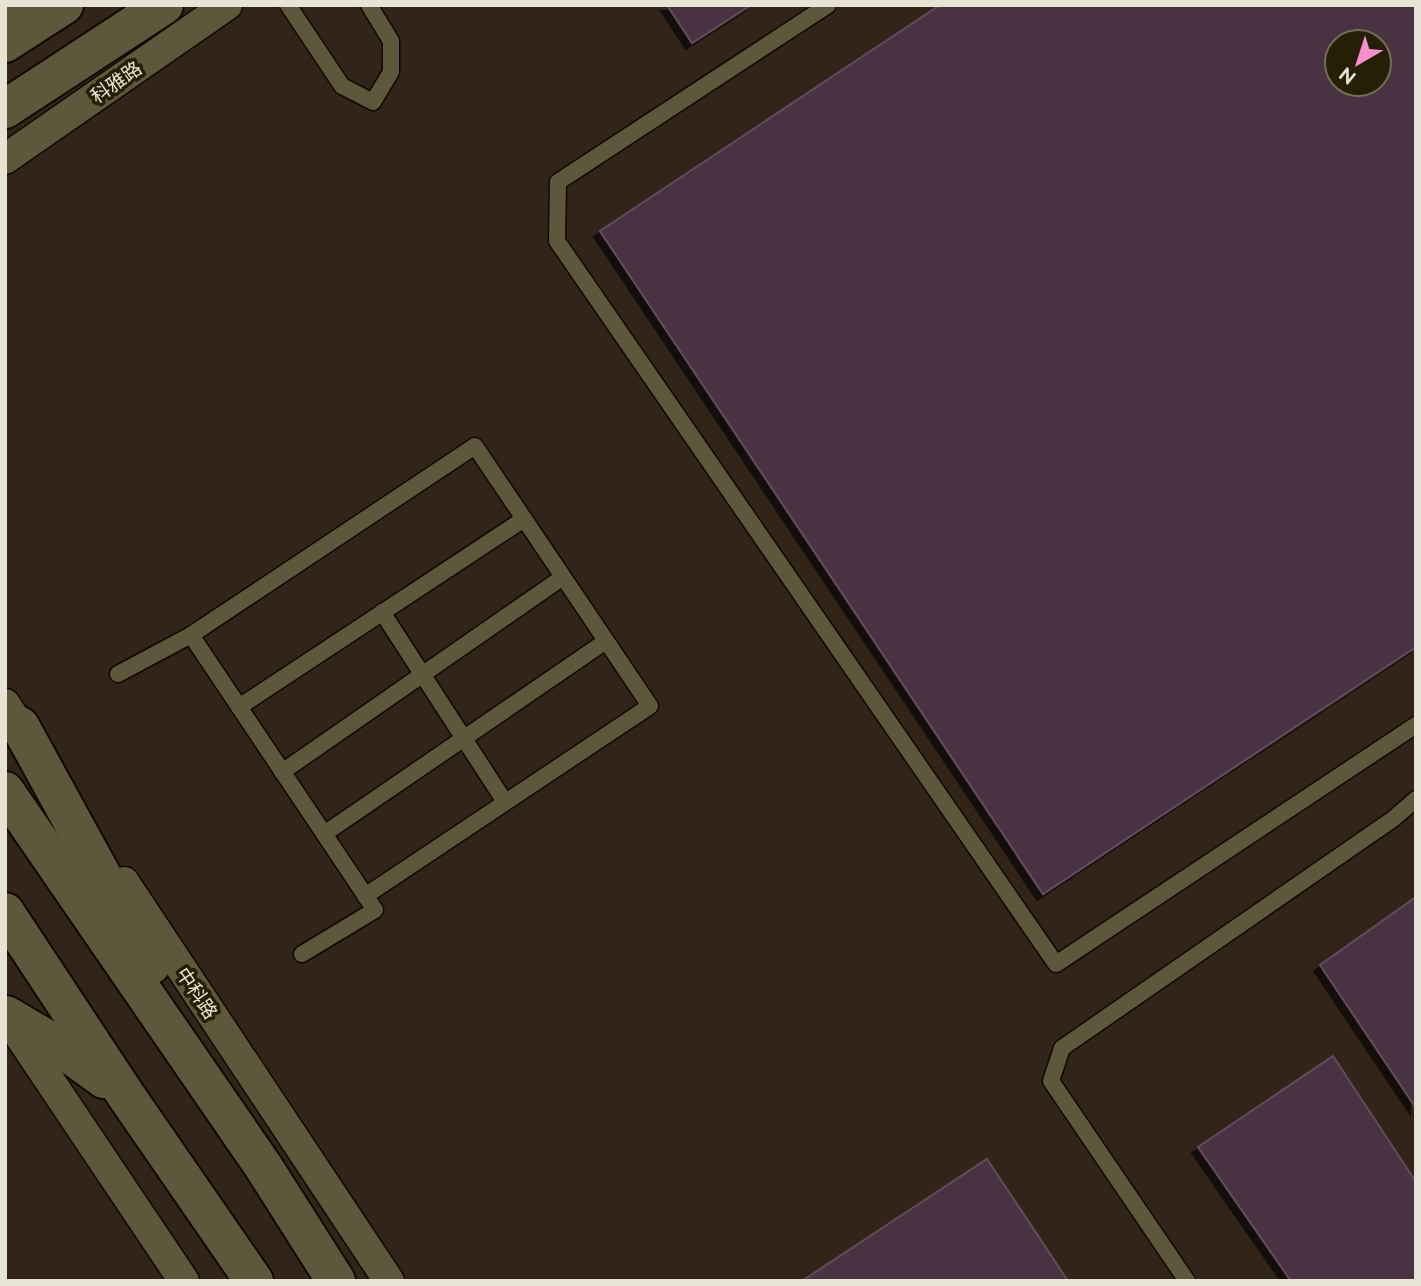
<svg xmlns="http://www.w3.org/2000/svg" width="1421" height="1286" font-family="Raleway,'Noto Sans TC',sans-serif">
  <defs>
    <filter id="shadow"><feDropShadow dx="-6" dy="6" stdDeviation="0" flood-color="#0009"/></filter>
  </defs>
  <rect width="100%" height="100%" fill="#252005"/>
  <path fill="#322418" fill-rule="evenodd" d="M5,5h1411v1276h-1411zM1337,42h42v42h-42z"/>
  <g fill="#493243" stroke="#644c5e" stroke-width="2" fill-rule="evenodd" filter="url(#shadow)">
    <polygon points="667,5 751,5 692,43"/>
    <path d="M940,5h476v642l-373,247 -443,-663zM1337,42h42v42h-42z"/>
    <polygon points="1416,897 1416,1108 1320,965"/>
    <polygon points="1333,1056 1416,1182 1416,1281 1291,1281 1198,1147"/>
    <polygon points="987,1159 1068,1281 802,1281 873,1234"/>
  </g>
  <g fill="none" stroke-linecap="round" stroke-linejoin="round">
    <g stroke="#0f0900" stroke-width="19">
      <g id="lane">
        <polyline points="288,5 342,86 373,102 391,72 391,41 369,5"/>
        <polyline points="828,5 558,182 557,241 1056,964 1416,725"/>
        <polyline points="382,612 505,802"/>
        <polyline points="191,635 475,446 650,706 365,896"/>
        <polyline points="118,674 191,635 375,910 302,954"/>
        <polyline points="239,707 524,519"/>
        <polyline points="282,772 563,577"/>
        <polyline points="324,834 606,641"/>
        <polyline points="1187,1281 1051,1081 1062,1048 1393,819 1416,799"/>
      </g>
    </g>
    <g stroke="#0f0900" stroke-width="33">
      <g id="street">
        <polyline points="5,8 10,5"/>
        <polyline points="5,159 227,5"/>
        <polyline points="5,704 32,745"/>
        <polyline points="124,882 389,1281"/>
        <polyline points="9,1020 184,1281"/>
      </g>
    </g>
    <g stroke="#0f0900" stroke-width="42">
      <g id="secondary">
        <polyline points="5,43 64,5"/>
        <polyline points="5,109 164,5"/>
        <polyline points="20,726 151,965"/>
        <polyline points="5,791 263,1166 336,1281"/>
        <polyline points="5,912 125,1094 254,1281"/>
        <polyline points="6,1015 57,1045 104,1079"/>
      </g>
    </g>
    <use href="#lane" stroke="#5d573c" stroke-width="16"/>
    <use href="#street" stroke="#5d573c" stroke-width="30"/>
    <use href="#secondary" stroke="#5d573c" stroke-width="38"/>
  </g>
  <g text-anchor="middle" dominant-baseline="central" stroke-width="7" stroke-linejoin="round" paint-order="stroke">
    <g font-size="19" fill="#e8e4d5" stroke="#252005">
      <text transform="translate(116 82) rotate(-35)">科雅路</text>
      <text transform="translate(197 993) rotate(56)">中科路</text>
    </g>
  </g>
  <rect width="1421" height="1286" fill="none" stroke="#e8e4d5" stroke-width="14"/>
  <g transform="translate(1358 63) rotate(219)"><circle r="33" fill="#252005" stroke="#736e58" stroke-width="2"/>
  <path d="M0-5L12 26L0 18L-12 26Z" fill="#f790cf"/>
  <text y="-10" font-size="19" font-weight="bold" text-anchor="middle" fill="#e8e4d5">N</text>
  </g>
</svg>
